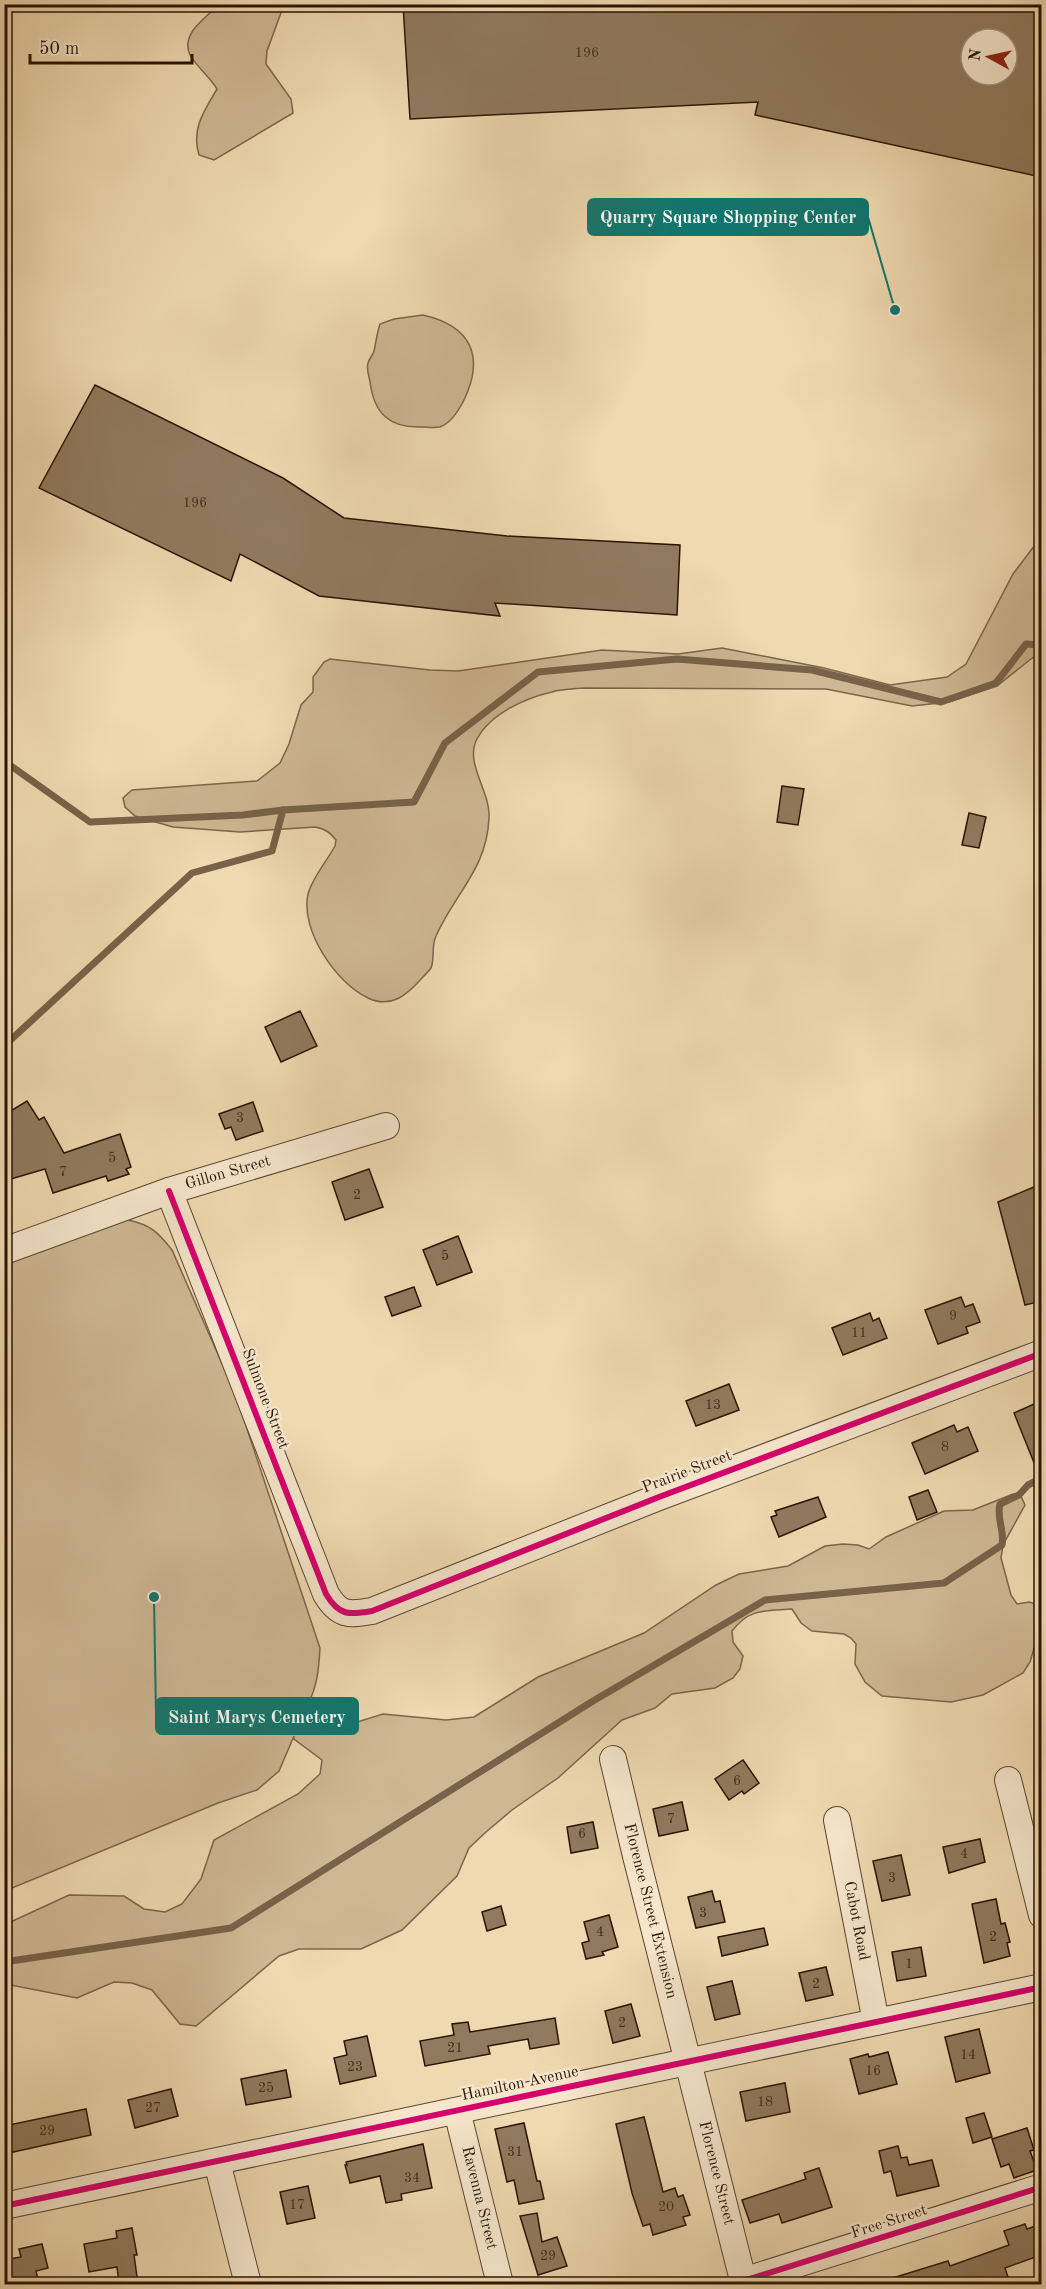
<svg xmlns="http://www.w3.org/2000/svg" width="1046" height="2289" font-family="'Old Standard TT',serif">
  <rect width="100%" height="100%" fill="#efd9b0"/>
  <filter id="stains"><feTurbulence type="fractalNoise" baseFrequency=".00333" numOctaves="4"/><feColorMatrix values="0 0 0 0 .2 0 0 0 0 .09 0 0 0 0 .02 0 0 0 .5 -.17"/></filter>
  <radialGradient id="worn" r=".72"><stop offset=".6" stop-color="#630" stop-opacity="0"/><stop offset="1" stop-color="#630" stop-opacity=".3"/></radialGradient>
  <g fill="#ceb793" stroke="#7c654c" stroke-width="1.5">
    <path d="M219,5h62l1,5 -15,41 -1,13 25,35 2,14 -79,47 -15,-5c-8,-26 5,-44 18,-66 -7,-12 -21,-23 -27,-34 -10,-21 16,-38 29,-50z"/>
    <path d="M423,315c48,11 62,41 41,85 -5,10 -13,23 -24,27 -6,1 -13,0 -19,0 -32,1 -47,-14 -51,-45 -1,-6 -4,-14 -2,-19 1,-4 5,-8 6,-12 2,-9 3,-18 6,-27l14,-5z"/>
    <path d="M1041,544v107l-44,35 -48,16 -37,4 -86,-17 -242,-1c-11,1 -22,1 -32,4 -27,6 -62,22 -75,47 -13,24 14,53 12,79 -2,51 -34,75 -53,118 -5,10 -1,22 -5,32 -2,3 -6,7 -9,10 -15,17 -31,31 -54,20 -32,-15 -68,-68 -60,-104 4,-16 19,-33 27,-48l1,-6c-6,-8 -11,-11 -21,-13l-75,5 -67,-5 -38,-11 -10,-9 -2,-9 9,-8 125,-9 23,-18 9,-19 12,-39 12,-13v-15l11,-15 6,-3 100,11 28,1 144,-21 76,4 44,-6 102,20 66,17 57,-8 19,-13 47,-90 22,-29z"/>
    <path d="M128,1220c23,5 30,12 44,30l63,143 85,255c-1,16 -2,32 -8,47 -4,11 -12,18 -14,30l12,-6 44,4 29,-9 63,6 28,-3 64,-40 106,-44 72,-48 23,-11 49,-8 37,-20 18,-2 15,1 11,4 17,-12 58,-26 29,-1 40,-16h7l5,11 -22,40 -2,13 10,37 6,9 12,-2 7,2 3,8 1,16 -10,34 -7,11 -40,22 -32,7 -69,-6 -17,-14 -10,-18 1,-20 -5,-6 -7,-4 -32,-3 -11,-8 -9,-14c-26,2 -43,-1 -60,22l1,11 10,14 -3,13 -7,9 -18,10 -43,6 -17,14 -33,12 -64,58 -46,32 -26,22 -17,16 -12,28 -55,54 -41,19h-62l-20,7 -83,70 -16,-2 -28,-34 -20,-7 -18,-1 -37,16 -72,-14 -1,-59 65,-30 55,1 20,13 21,3 17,-8 19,-25 13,-39 84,-46 22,-20 2,-14 -28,-21v-3l-15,35 -22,19 -39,13 -213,88v-627l108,-41z"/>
  </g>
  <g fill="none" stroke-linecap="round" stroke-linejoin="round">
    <g stroke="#786249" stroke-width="7">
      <polyline points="4,761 90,822 243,815 283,810"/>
      <polyline points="4,1046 192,873 272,851 283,810 414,802 445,743 538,672 677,659 812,670 941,702 996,683 1026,644 1042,645"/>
      <path d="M4,1962l227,-34 362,-227 172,-101 179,-17 58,-38c3,-14 -6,-27 -2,-41l19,-9 9,-10 14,-7"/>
    </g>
  </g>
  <g fill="#907a5e" stroke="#2a1305" stroke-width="1.5" fill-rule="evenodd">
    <path d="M403,4h638v173l-286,-62 3,-13 -348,17zM971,39h36v36h-36z"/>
    <polygon points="95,385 283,478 344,518 507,536 680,545 677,615 495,603 500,616 319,596 240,554 231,581 39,488"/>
    <polygon points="782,786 804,789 798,825 777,822"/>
    <polygon points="969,813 986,817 979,848 962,845"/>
    <polygon points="300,1011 317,1046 281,1062 265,1027"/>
    <polygon points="27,1101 39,1120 44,1117 64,1153 120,1134 131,1167 126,1169 129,1174 108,1181 106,1176 53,1193 45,1169 4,1181 4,1115"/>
    <polygon points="253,1102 263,1131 236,1140 231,1127 225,1129 219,1114"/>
    <polygon points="369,1169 383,1207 345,1220 332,1182"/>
    <polygon points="1041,1184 1041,1301 1025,1305 998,1202"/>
    <polygon points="458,1236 472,1272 437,1285 423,1250"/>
    <polygon points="414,1287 421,1306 392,1316 385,1297"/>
    <polygon points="961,1297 965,1307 973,1304 980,1322 966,1327 968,1333 938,1344 925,1310"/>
    <polygon points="870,1313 873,1321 879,1318 887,1338 843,1355 832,1328"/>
    <polygon points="729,1384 739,1410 696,1426 686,1401"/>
    <polygon points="1041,1401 1041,1480 1014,1413"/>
    <polygon points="954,1425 957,1432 968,1427 978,1451 925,1474 912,1443"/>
    <polygon points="928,1490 937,1512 917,1520 909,1497"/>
    <polygon points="818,1497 826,1517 779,1537 771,1517 777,1515 775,1511"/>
    <polygon points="743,1760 759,1783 744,1794 742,1791 729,1800 715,1779"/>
    <polygon points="682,1802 688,1830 659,1836 653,1809"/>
    <polygon points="593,1822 598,1848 571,1853 567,1827"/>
    <polygon points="980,1839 985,1862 949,1873 943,1847"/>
    <polygon points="901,1855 910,1895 882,1901 873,1861"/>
    <polygon points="712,1891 715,1902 720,1901 725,1922 696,1928 688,1897"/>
    <polygon points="996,1899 1001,1924 1005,1923 1010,1942 1007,1943 1010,1956 984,1963 972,1904"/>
    <polygon points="501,1906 506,1925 487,1931 482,1912"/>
    <polygon points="609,1915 618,1947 602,1952 604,1955 586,1959 582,1943 589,1941 584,1922"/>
    <polygon points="764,1928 768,1945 722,1956 718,1937"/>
    <polygon points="921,1947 926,1976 897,1981 892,1952"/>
    <polygon points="826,1967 833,1995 806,2001 799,1973"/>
    <polygon points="732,1981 740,2014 715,2020 707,1987"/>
    <polygon points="631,2004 640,2036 613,2043 605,2011"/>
    <polygon points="555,2018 559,2044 530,2049 528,2039 488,2046 490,2054 425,2066 420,2041 454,2035 452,2024 468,2022 470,2032"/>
    <polygon points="979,2029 990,2073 956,2082 945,2037"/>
    <polygon points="367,2036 376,2076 340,2084 334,2058 347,2055 344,2041"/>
    <polygon points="888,2052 897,2084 859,2094 850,2059 868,2054 869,2057"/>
    <polygon points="286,2070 291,2097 246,2105 241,2079"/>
    <polygon points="785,2083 790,2112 746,2121 740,2092"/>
    <polygon points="171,2089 178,2116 135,2128 128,2100"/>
    <polygon points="86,2109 91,2135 4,2154 4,2126"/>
    <polygon points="984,2113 992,2137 973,2143 966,2118"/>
    <polygon points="644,2117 663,2192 675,2188 678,2197 683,2195 690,2215 683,2217 686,2225 653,2235 650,2224 643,2226 632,2193 616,2124"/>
    <polygon points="524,2123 537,2181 540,2181 544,2199 519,2204 514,2180 507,2182 495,2129"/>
    <polygon points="1027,2128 1034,2150 1030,2151 1037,2170 1014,2178 1009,2164 1001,2167 992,2139"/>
    <polygon points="423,2144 432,2188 401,2194 402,2200 386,2203 380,2176 350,2183 345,2165 347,2165 346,2162"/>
    <polygon points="898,2146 901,2158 907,2157 909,2165 932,2160 939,2186 897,2196 891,2171 884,2173 879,2151"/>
    <polygon points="819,2168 832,2207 782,2223 779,2214 750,2223 742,2200 806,2179 804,2173"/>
    <polygon points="308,2186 315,2218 287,2224 280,2192"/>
    <polygon points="537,2213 542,2242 557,2237 567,2266 538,2275 520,2216"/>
    <polygon points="1025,2224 1027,2229 1041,2224 1041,2255 1005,2268 1008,2277 990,2284 988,2278 965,2284 887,2284 886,2280 948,2261 950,2266 1009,2245 1004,2231"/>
    <polygon points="132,2228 137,2255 134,2255 138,2284 119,2284 117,2267 89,2272 84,2244 117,2238 116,2231"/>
    <polygon points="42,2244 48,2268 36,2271 39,2284 4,2284 4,2260 21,2257 19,2249"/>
  </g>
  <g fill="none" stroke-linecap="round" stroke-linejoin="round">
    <g stroke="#5b4430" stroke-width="28">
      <g id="minor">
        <path d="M169,1191l157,403c13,22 23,21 46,17l287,-114 383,-144"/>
        <polyline points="4,1251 169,1191 386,1126"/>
        <polyline points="613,1759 636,1856 744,2284"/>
        <polyline points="1008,1780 1042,1915"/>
        <polyline points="837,1820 876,2022"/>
        <polyline points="457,2111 500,2284"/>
        <polyline points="217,2162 248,2284"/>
        <polyline points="4,2206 1042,1987"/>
        <polyline points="743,2281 1042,2187"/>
      </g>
    </g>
    <use href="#minor" stroke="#f5e6cc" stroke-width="26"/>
    <g stroke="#f5e6cc" stroke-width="10">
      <g id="cycleway">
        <path d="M169,1191l157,403c13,22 23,21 46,17l287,-114 383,-144"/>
        <polyline points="4,2206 1042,1987"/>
        <polyline points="743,2281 1042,2187"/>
      </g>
    </g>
    <use href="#cycleway" stroke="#d6006c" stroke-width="6"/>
  </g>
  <g text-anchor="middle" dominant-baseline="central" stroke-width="5" stroke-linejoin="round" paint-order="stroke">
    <g font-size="14" fill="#442d1b">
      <text x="587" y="53">196</text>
      <text x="195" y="503">196</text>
      <text x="240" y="1118">3</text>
      <text x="112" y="1158">5</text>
      <text x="63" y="1172">7</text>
      <text x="357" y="1195">2</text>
      <text x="445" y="1256">5</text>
      <text x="953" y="1316">9</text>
      <text x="859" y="1333">11</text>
      <text x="713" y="1405">13</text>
      <text x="945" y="1447">8</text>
      <text x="737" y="1781">6</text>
      <text x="671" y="1819">7</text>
      <text x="582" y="1834">6</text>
      <text x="964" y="1854">4</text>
      <text x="892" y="1878">3</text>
      <text x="703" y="1913">3</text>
      <text x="600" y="1932">4</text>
      <text x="993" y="1937">2</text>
      <text x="909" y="1964">1</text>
      <text x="816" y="1984">2</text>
      <text x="622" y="2023">2</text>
      <text x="455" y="2048">21</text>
      <text x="968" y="2055">14</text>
      <text x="355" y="2067">23</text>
      <text x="873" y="2071">16</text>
      <text x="266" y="2088">25</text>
      <text x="765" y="2102">18</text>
      <text x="153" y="2108">27</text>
      <text x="47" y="2131">29</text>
      <text x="515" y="2152">31</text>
      <text x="412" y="2178">34</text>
      <text x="297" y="2205">17</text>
      <text x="666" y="2207">20</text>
      <text x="548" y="2256">29</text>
    </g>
    <g font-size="16" fill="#2a1305" stroke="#f5e6cc">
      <text transform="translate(228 1173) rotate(-16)">Gillon Street</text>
      <text transform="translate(265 1399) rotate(69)">Sulmone Street</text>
      <text transform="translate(687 1472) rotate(-21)">Prairie Street</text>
      <text transform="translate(650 1911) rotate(76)">Florence Street Extension</text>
      <text transform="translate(856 1921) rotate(79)">Cabot Road</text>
      <text transform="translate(520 2084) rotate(-12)">Hamilton Avenue</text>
      <text transform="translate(716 2173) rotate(76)">Florence Street</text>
      <text transform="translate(479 2198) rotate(76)">Ravenna Street</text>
      <text transform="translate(889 2222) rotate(-18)">Free Street</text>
    </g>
  </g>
  <path fill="none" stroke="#0f766e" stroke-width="2" d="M895 310L868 217M154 1597L156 1716"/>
  <g fill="#0f766e" stroke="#f5e6cc" stroke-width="2">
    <circle cx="895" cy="310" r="6"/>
    <circle cx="154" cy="1597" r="6"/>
  </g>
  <g fill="#0f766e" stroke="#0f766e" stroke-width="2">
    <rect x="588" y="199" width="280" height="36" rx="6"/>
    <rect x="156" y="1698" width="202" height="36" rx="6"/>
  </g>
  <g font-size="18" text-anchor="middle" font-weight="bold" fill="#fff">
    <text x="728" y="223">Quarry Square Shopping Center</text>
    <text x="257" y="1723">Saint Marys Cemetery</text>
  </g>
  <rect width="1046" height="2289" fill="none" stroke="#efd9b0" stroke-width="24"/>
  <rect x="6" y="6" width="1034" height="2277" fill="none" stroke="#2a1305" stroke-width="3"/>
  <rect x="12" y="12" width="1022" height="2265" fill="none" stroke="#2a1305" stroke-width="1.5"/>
  <g transform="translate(989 57) rotate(278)"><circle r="28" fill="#f5e6cc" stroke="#a4927c" stroke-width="1.5"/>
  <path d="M0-4.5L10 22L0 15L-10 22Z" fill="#8f2418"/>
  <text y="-9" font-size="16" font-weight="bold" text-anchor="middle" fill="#2a1305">N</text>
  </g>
  <path d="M30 54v9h162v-9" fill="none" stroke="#2a1305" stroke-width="3"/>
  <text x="39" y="54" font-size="18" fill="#2a1305" stroke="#f5e6cc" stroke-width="4.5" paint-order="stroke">50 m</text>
  <rect width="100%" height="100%" filter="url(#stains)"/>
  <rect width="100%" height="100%" fill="url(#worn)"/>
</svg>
